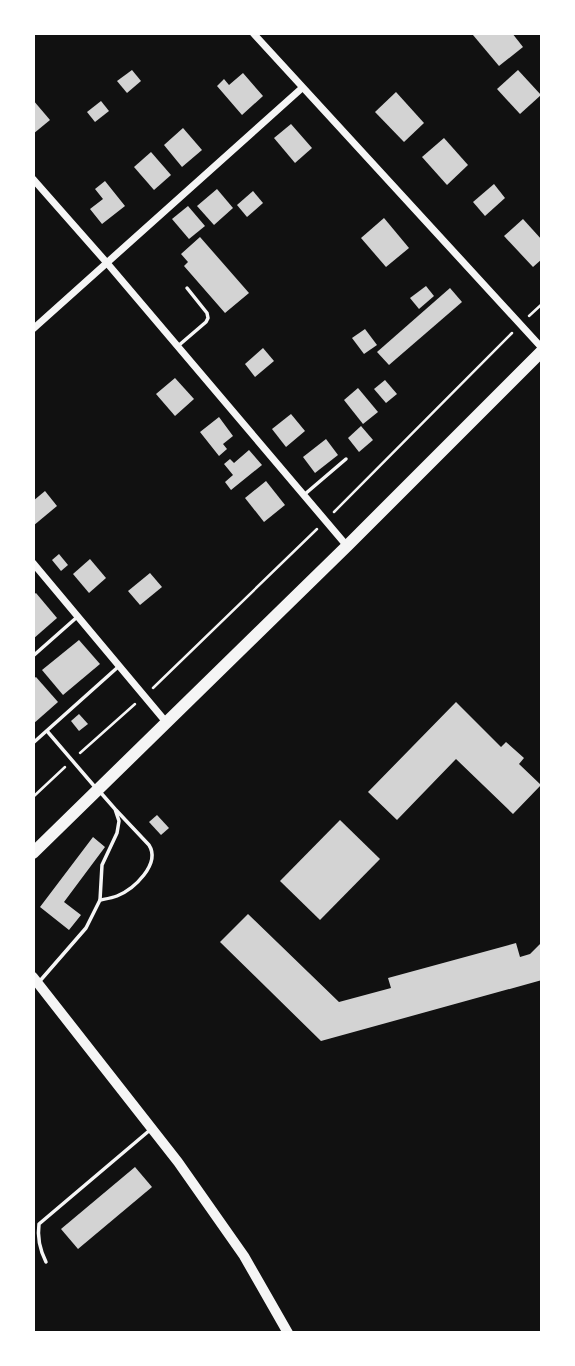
<svg xmlns="http://www.w3.org/2000/svg" width="575" height="1366" font-family="'Open Sans',sans-serif">
  <rect width="100%" height="100%" fill="#111"/>
  <g fill="#d3d3d3">
    <polygon points="475,33 512,33 523,47 499,66 473,35"/>
    <polygon points="132,70 141,81 127,93 117,81"/>
    <polygon points="518,70 541,95 520,114 497,89"/>
    <polygon points="243,73 263,96 242,115 217,86 224,79 229,85"/>
    <polygon points="396,92 424,123 404,142 375,112"/>
    <polygon points="33,100 50,120 33,134"/>
    <polygon points="101,101 109,111 95,122 87,112"/>
    <polygon points="291,124 312,148 295,163 274,138"/>
    <polygon points="183,128 202,150 182,167 164,145"/>
    <polygon points="444,138 468,165 447,185 422,157"/>
    <polygon points="151,152 171,175 154,190 134,167"/>
    <polygon points="105,181 125,206 102,224 90,209 103,199 95,189"/>
    <polygon points="494,184 505,198 485,216 473,202"/>
    <polygon points="217,189 233,208 214,225 197,206"/>
    <polygon points="253,191 263,203 247,217 237,205"/>
    <polygon points="188,206 205,226 189,239 172,219"/>
    <polygon points="384,218 409,248 386,267 361,238"/>
    <polygon points="523,219 542,240 542,259 533,267 504,236"/>
    <polygon points="200,237 249,293 225,313 184,266 188,262 181,254"/>
    <polygon points="426,286 434,296 419,309 410,298"/>
    <polygon points="450,288 462,302 389,365 377,352"/>
    <polygon points="365,329 377,345 364,354 352,338"/>
    <polygon points="263,348 274,361 255,377 245,364"/>
    <polygon points="175,378 194,399 175,416 156,394"/>
    <polygon points="385,380 397,394 386,403 374,389"/>
    <polygon points="358,388 378,412 363,424 344,400"/>
    <polygon points="291,414 305,431 286,447 272,429"/>
    <polygon points="219,417 233,436 223,444 227,449 219,456 200,432"/>
    <polygon points="361,426 373,440 359,452 348,438"/>
    <polygon points="326,439 338,455 315,473 303,457"/>
    <polygon points="249,450 262,465 231,490 225,482 233,475 224,464 230,459 234,463"/>
    <polygon points="266,481 285,505 264,522 245,498"/>
    <polygon points="45,491 57,506 33,526 33,501"/>
    <polygon points="59,554 68,565 61,571 52,560"/>
    <polygon points="90,559 106,578 89,593 73,574"/>
    <polygon points="150,573 162,587 140,605 128,591"/>
    <polygon points="36,593 57,618 33,639 33,595"/>
    <polygon points="79,640 100,664 63,695 42,670"/>
    <polygon points="36,677 58,702 33,724 33,679"/>
    <polygon points="456,702 501,747 506,742 524,758 519,764 541,785 513,814 456,759 397,820 368,792"/>
    <polygon points="79,714 88,724 79,731 71,721"/>
    <polygon points="157,815 169,828 161,835 149,822"/>
    <polygon points="340,820 380,859 320,920 280,881"/>
    <polygon points="93,837 105,847 64,902 81,915 69,930 40,907"/>
    <polygon points="248,914 339,1002 391,988 388,978 516,943 520,957 530,954 542,942 542,980 321,1041 220,942"/>
    <polygon points="135,1167 152,1187 78,1249 61,1229"/>
  </g>
  <g fill="none" stroke-linecap="round" stroke-linejoin="round">
    <g stroke="#f5f5f5" stroke-width="2.5">
      <polyline points="529,316 542,304"/>
      <polyline points="334,512 512,333"/>
      <polyline points="153,688 317,529"/>
      <polyline points="80,753 135,704"/>
      <polyline points="33,797 65,767"/>
    </g>
    <g stroke="#f5f5f5" stroke-width="3.5">
      <polyline points="178,346 206,322 208,318 207,313 187,288"/>
      <polyline points="305,494 346,459"/>
      <polyline points="33,656 76,618"/>
      <polyline points="47,731 95,787"/>
      <polyline points="33,743 118,667"/>
      <path d="M100,900c5,-1 12,-2 17,-4 17,-7 44,-32 32,-51l-33,-35"/>
      <polyline points="39,982 86,928 100,900 102,865 117,833 119,821 115,809 101,793"/>
      <path d="M46,1262c-6,-12 -9,-24 -7,-38l111,-94"/>
    </g>
    <g stroke="#f5f5f5" stroke-width="7">
      <polyline points="253,33 542,348"/>
      <polyline points="33,179 107,263 347,546"/>
      <polyline points="33,329 302,88"/>
      <polyline points="33,563 166,722"/>
    </g>
    <polyline stroke="#f5f5f5" stroke-width="10" points="33,977 178,1162 244,1256 288,1333"/>
    <polyline stroke="#f5f5f5" stroke-width="12" points="33,853 347,546 542,351"/>
  </g>
  <rect width="575" height="1366" fill="none" stroke="#ffffff" stroke-width="70"/>
</svg>
